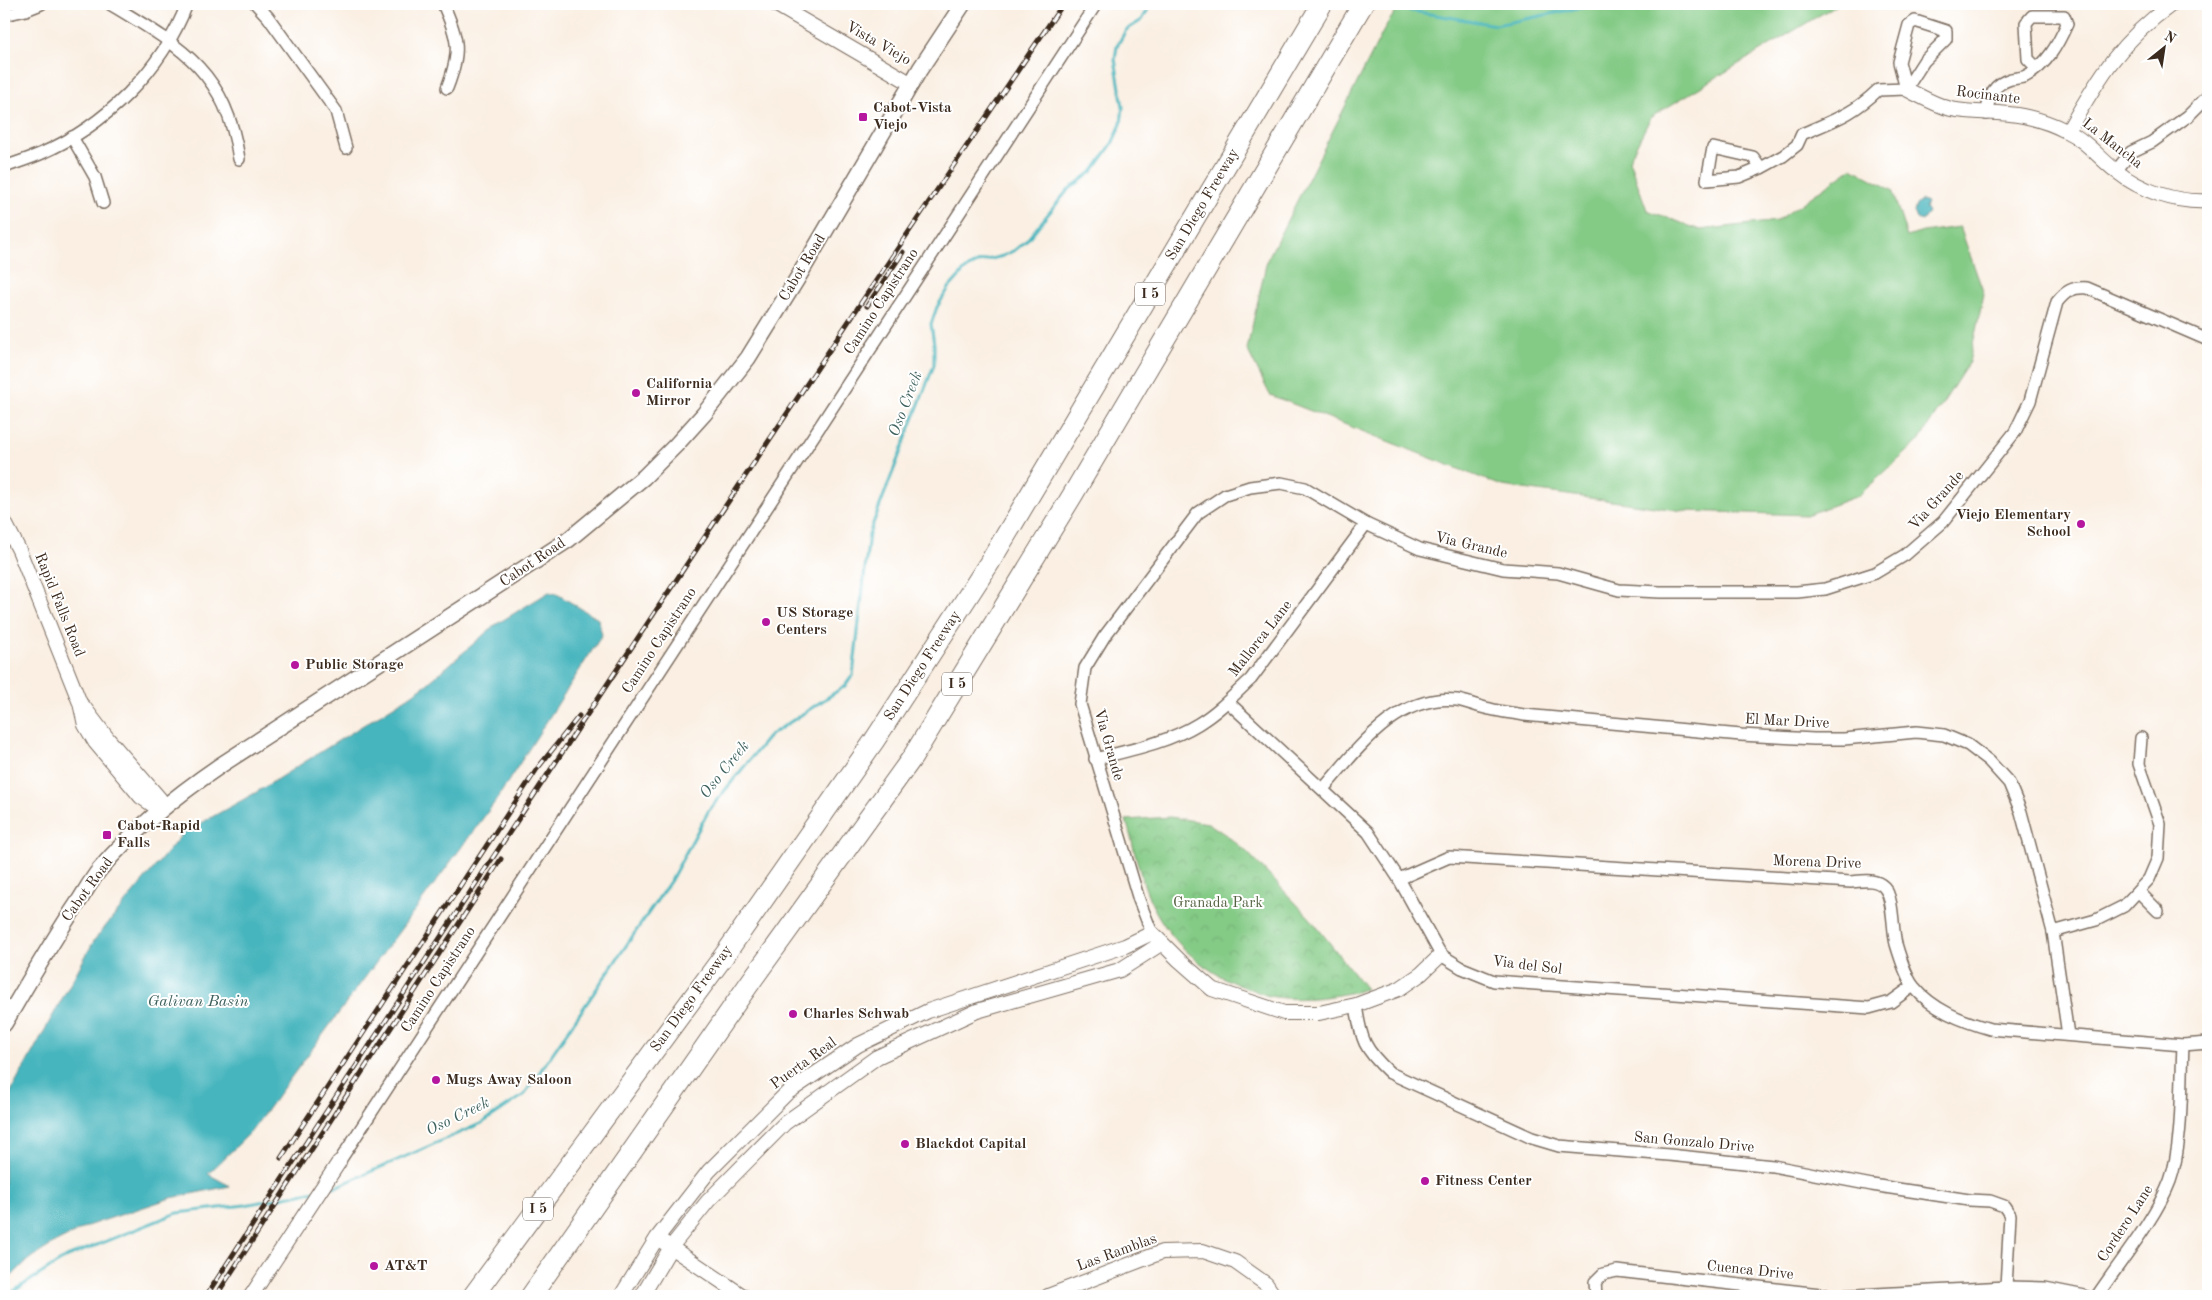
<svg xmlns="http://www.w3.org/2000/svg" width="2212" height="1300" font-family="'Old Standard TT',serif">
  <defs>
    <pattern id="park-crowns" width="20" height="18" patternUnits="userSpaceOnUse" patternTransform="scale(1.25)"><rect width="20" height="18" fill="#84cb86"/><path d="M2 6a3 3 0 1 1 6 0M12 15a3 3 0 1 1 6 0" fill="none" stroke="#73ae73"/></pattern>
  </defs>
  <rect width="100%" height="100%" fill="#fff"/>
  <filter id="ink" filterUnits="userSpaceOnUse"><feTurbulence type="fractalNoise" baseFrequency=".02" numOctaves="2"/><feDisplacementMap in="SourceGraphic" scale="10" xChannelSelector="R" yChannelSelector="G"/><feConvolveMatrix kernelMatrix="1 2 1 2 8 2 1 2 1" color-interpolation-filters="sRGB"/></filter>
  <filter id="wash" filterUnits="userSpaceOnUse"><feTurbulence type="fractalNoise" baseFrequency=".0096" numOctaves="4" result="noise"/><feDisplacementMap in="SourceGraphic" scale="20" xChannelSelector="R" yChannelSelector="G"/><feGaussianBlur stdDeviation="1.12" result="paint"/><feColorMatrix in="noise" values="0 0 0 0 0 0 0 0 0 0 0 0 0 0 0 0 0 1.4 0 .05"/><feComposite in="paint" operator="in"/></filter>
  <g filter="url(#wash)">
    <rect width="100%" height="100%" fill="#faefe2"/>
    <polygon fill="#84cb86" stroke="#607a52" points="1401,4 1838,4 1651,117 1629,160 1647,210 1700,230 1777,221 1852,168 1892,190 1907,237 1923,232 1960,227 1984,294 1969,362 1918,442 1858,496 1806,515 1684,511 1502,486 1270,395 1247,349 1267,260 1387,24"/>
    <path fill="url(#park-crowns)" stroke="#607a52" d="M1170,817l38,6 18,12 20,16 64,67 56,71c-30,8 -61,12 -91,8 -8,-1 -15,-4 -22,-7 -45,-14 -83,-46 -103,-90 -11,-25 -16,-54 -24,-80z"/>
    <g fill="#46b5be" stroke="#40706e">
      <polygon points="1922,200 1927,202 1925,208 1928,213 1922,221 1917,219 1914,212 1916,205"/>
      <polygon points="549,592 557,594 598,619 602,635 495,802 250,1133 208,1174 230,1186 171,1198 90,1225 58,1241 28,1260 4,1284 4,1104 95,939 183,833 255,793 408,697 427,684 495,625"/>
    </g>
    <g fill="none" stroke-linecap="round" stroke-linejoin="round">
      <g stroke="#46b5be" stroke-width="3">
        <polyline points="1389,4 1406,10 1496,25 1599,4"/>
        <polyline points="328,1188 338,1186 482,1123 524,1095 671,880 709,810 769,736 845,686 853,675 869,534 934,365 934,344 931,324 937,307 949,288 965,270 979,262 1003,256 1015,250 1026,241 1068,190 1093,171 1112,144 1121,124 1123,107 1115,59 1117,46 1126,30 1142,20 1151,4"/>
        <polyline points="6,1296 67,1257 177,1213 245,1205 315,1191"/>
      </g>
    </g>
  </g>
  <g filter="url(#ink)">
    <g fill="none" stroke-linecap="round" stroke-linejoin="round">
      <g stroke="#7e6f63" stroke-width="14">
        <g id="minor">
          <path d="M110,4c71,43 116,67 129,155"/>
          <polyline points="256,4 268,17 336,111 346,148"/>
          <path d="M443,4c16,35 18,48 4,84"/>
          <polyline points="4,15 26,10 41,4"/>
          <polygon points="1915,21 1946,31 1946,39 1924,61 1906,89 1899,62 1909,25"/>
          <path d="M1986,114c4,-18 5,-29 25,-35 5,-1 11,-1 15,-3 21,-11 32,-32 41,-52l-3,-8h-32l-6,7 2,36 8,8"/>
          <polyline points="72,137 95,177 103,203"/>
          <path d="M4,167c12,-4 24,-8 36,-13 65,-28 122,-84 147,-150"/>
          <path d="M1761,168l-8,-11 -40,-9 -6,32 32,-3 22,-9 22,-12 14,-11 5,-11c32,-14 50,-19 76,-44l28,-1"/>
          <polyline points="2116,171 2131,152 2152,142 2188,116 2208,96"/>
          <polyline points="1228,702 1368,832 1399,879 1441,955 1462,968 1494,981 1869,1008 1891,1002 1913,986"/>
          <path d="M1095,759c35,-9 72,-16 103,-35 20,-12 36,-29 53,-45l115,-155"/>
          <path d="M1323,789c34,-39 74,-96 134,-89 11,2 22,7 33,9 11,3 23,4 34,6l217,20 73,4h30l72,-7 28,3 24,10 21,16 20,22 12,29 32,120 15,103"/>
          <path d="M1399,879l50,-22 402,25c11,-1 25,-4 33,5 10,11 8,42 12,57 3,10 11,35 18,43 19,23 48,34 76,42l193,16 25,-2"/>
          <polyline points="2139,892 2158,911"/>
          <polyline points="2053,932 2096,920 2124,906 2149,879 2158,858 2160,824 2139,764 2141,738"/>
          <path d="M1152,933l-13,-33 -59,-196 5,-36 19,-31 94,-124 27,-18 25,-8 31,-4 24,5 61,36 54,25 83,20 55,4 61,17 41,2h137l28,-3 50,-16 30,-18 38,-33 72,-90 15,-31 27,-99c9,-11 15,-15 30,-14l121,52"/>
          <path d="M1356,1005c5,35 8,44 34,68l142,65 27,8 110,9 104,11 99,19 97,15 21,1 14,5 6,9 -4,72"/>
          <polyline points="339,1162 1096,4"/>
          <polyline points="1596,1296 1595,1282 1603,1274 1617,1271 1838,1296 2006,1287 2045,1288 2085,1296"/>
          <path d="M2097,1296c22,-33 59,-78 73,-115 13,-36 11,-97 13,-136"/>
        </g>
      </g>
      <g stroke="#7e6f63" stroke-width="16">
        <g id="tertiary">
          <polyline points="775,4 912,84"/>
          <path d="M1906,89c14,7 29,16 45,20 24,5 49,2 72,7 14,3 30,8 43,15 20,9 33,27 50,40 25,20 60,32 92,30"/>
          <path d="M2068,131c31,-54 52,-90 104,-127"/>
          <polyline points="4,521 19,550 80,703 85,725 95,742 141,797 160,810"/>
          <polyline points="83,706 108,739 160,799 160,810"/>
          <polyline points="663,1242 743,1296"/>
          <polyline points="251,1296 339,1162"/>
          <polyline points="621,1296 657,1238 709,1171 787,1093 858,1045 928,1011 1125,946 1152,933 1179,960 1212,989 1284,1013 1319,1013 1356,1005 1399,989 1421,974 1441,955"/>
          <polyline points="642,1296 671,1247 708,1201 785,1123 877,1057 977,1011 1120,970 1162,943"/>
          <polyline points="1048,1296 1162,1252 1203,1251 1235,1262 1266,1284 1274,1296"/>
        </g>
      </g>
      <g stroke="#7e6f63" stroke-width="18">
        <path id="secondary" d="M4,1024c24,-41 48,-83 75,-123 7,-11 13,-22 21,-32 35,-41 77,-74 121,-104l347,-225 76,-63 32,-32 28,-31 44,-56 49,-79 123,-210 43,-65"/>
      </g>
      <g stroke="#7e6f63" stroke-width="22">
        <g id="motorway">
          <polyline points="473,1296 726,953 874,741 990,562 1322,4"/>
          <polyline points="531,1296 754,977 912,758 1072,496 1363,4"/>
        </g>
      </g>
      <use href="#minor" stroke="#fff" stroke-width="11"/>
      <use href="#tertiary" stroke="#fff" stroke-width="14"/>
      <use href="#secondary" stroke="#fff" stroke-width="15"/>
      <use href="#motorway" stroke="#fff" stroke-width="20"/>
      <g stroke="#3b2a1e" stroke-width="5">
        <g id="rail">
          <polyline points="867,306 903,252"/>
          <polyline points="281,1158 537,769 579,716"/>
          <path d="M206,1296c282,-433 566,-865 857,-1292"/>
          <polyline points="216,1296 501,859"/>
        </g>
      </g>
      <use href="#rail" stroke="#fff" stroke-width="3" stroke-dasharray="9" stroke-linecap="butt"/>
    </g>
  </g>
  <g fill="#b5179e" stroke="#fff" stroke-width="2">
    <rect x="858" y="112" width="10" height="10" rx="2.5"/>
    <circle cx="636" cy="393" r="5"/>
    <circle cx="2081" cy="524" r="5"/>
    <circle cx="766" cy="622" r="5"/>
    <circle cx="295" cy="665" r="5"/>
    <rect x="102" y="830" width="10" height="10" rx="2.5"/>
    <circle cx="793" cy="1014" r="5"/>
    <circle cx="436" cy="1080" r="5"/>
    <circle cx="905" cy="1144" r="5"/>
    <circle cx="1425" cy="1181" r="5"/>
    <circle cx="374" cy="1266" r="5"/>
  </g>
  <g text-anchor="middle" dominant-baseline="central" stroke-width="4" stroke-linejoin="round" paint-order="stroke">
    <g fill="#fff" stroke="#766a62" stroke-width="1">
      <rect x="1135" y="282.5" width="30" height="23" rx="4"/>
      <rect x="942" y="672.5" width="30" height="23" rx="4"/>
      <rect x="523" y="1197.5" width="30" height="23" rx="4"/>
    </g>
    <g font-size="14" font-weight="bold" fill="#3b2a1e">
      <text x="1150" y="294">I 5</text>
      <text x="957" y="684">I 5</text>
      <text x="538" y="1209">I 5</text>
    </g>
    <g font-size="15" fill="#3b2a1e" stroke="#fff">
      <text transform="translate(878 44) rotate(30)">Vista Viejo</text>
      <text transform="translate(1988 96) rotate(7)">Rocinante</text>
      <text transform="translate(2112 144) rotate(38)">La Mancha</text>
      <text transform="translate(1203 205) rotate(-59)">San Diego Freeway</text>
      <text transform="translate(803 268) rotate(-59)">Cabot Road</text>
      <text transform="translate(882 302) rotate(-57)">Camino Capistrano</text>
      <text transform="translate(1937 501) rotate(-48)">Via Grande</text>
      <text transform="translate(1471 546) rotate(13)">Via Grande</text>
      <text transform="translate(533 563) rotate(-34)">Cabot Road</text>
      <text transform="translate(59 605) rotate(68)">Rapid Falls Road</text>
      <text transform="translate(1261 639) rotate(-52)">Mallorca Lane</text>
      <text transform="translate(660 641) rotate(-57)">Camino Capistrano</text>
      <text transform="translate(923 666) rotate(-57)">San Diego Freeway</text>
      <text transform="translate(1787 722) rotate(3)">El Mar Drive</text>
      <text transform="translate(1108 745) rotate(74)">Via Grande</text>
      <text transform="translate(1817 863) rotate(2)">Morena Drive</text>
      <text transform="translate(88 890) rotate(-54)">Cabot Road</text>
      <text transform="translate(1527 966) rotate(7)">Via del Sol</text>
      <text transform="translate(439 980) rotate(-57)">Camino Capistrano</text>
      <text transform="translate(692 999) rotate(-54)">San Diego Freeway</text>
      <text transform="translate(804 1064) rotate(-36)">Puerta Real</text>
      <text transform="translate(1694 1143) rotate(5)">San Gonzalo Drive</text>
      <text transform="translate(2126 1224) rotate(-57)">Cordero Lane</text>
      <text transform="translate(1117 1253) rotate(-20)">Las Ramblas</text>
      <text transform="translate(1750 1271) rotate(6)">Cuenca Drive</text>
    </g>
    <g font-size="15" font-weight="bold" fill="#3b2a1e" stroke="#fff" text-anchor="start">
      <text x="873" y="108">Cabot-Vista<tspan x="873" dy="17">Viejo</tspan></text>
      <text x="646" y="384">California<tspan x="646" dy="17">Mirror</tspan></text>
      <text x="2071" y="515" text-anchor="end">Viejo Elementary<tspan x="2071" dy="17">School</tspan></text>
      <text x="776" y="613">US Storage<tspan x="776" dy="17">Centers</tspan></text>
      <text x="305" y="665">Public Storage</text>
      <text x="117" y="826">Cabot-Rapid<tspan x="117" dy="17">Falls</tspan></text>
      <text x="803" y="1014">Charles Schwab</text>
      <text x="446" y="1080">Mugs Away Saloon</text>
      <text x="915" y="1144">Blackdot Capital</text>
      <text x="1435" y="1181">Fitness Center</text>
      <text x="384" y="1266">AT&amp;T</text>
    </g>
    <g font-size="15" fill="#556242" stroke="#fff">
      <text x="1218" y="903">Granada Park</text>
    </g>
    <g font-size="16" font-style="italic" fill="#3f625e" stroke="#fff">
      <text transform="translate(906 404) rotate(-69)">Oso Creek</text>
      <text transform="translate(725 770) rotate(-51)">Oso Creek</text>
      <text x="198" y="1002">Galivan Basin</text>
      <text transform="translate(458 1117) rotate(-26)">Oso Creek</text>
    </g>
  </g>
  <rect width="2212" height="1300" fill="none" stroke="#fff" stroke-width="20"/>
  <g transform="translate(2164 48) rotate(30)" stroke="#ffffff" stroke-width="4" paint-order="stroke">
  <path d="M0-4L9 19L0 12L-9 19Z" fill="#3b2a1e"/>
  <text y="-8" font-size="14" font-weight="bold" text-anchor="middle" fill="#3b2a1e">N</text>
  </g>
</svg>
